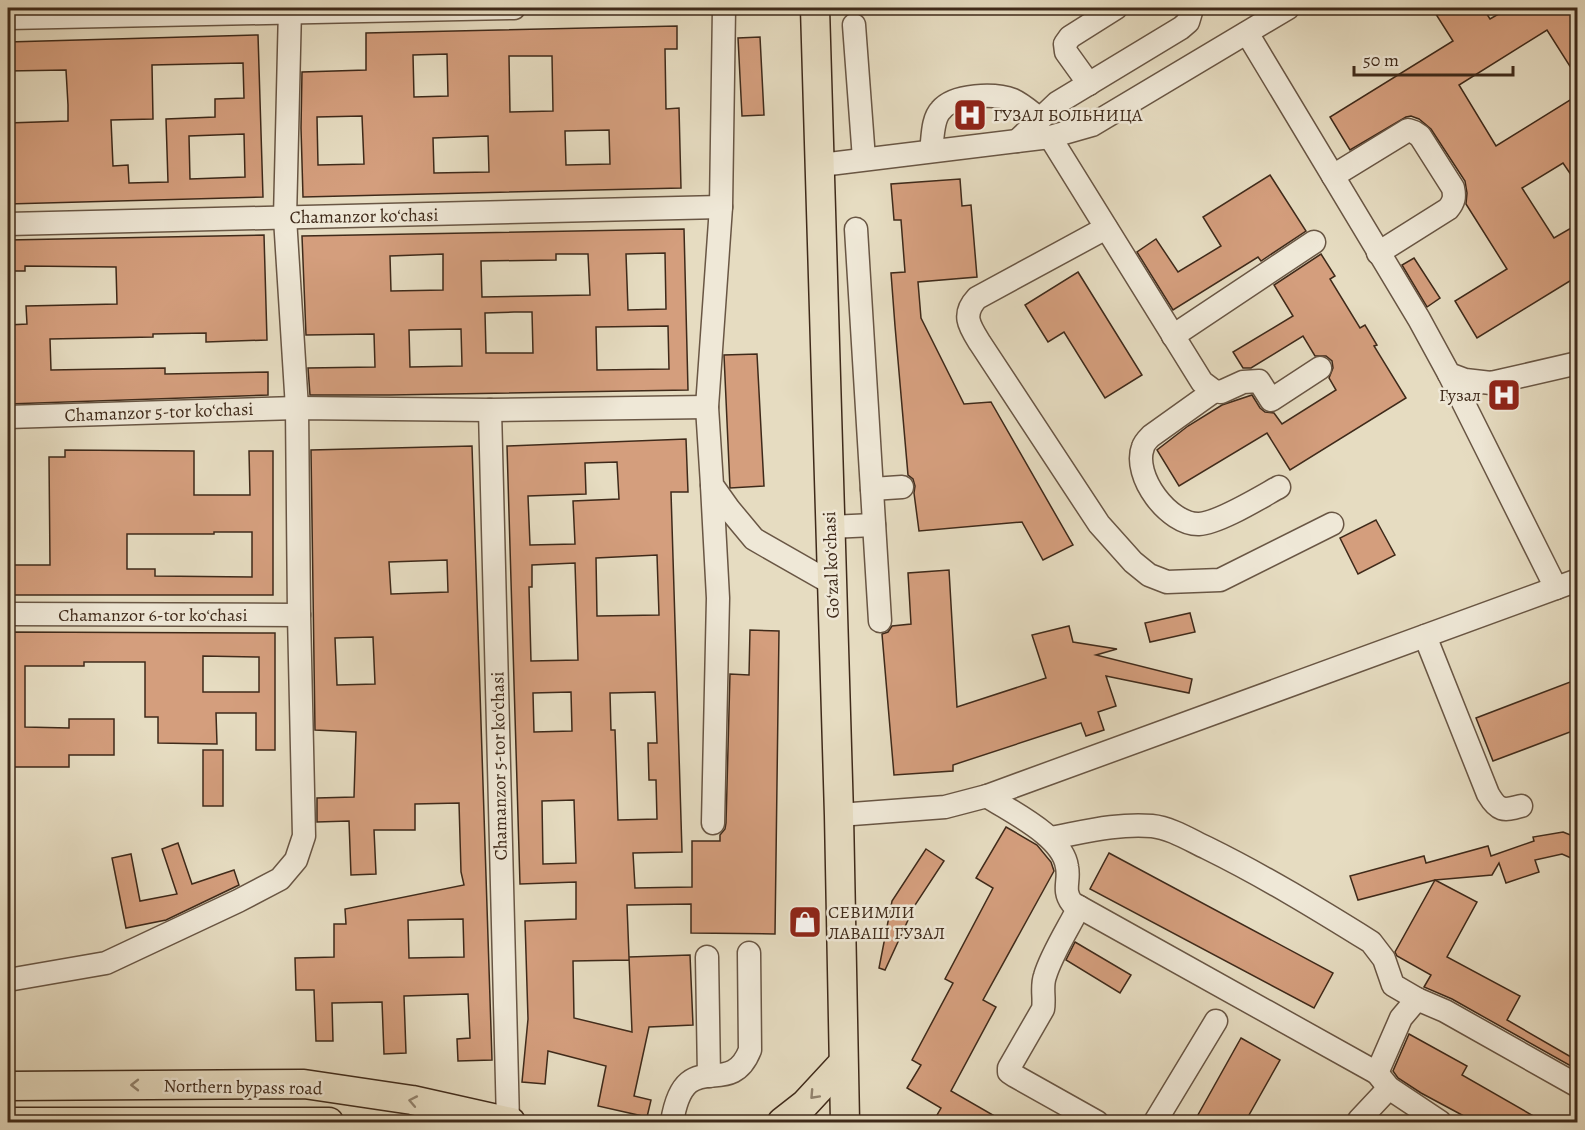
<svg xmlns="http://www.w3.org/2000/svg" width="1585" height="1130" font-family="Alegreya,serif">
  <rect width="100%" height="100%" fill="#e6dcc1"/>
  <filter id="stains"><feTurbulence type="fractalNoise" baseFrequency=".00333" numOctaves="4"/><feColorMatrix values="0 0 0 0 .2 0 0 0 0 .09 0 0 0 0 .02 0 0 0 .5 -.17"/></filter>
  <radialGradient id="worn" r=".72"><stop offset=".6" stop-color="#630" stop-opacity="0"/><stop offset="1" stop-color="#630" stop-opacity=".3"/></radialGradient>
  <g fill="#d49e7d" stroke="#3f2a1a" stroke-width="1.5" fill-rule="evenodd">
    <polygon points="1432,8 1483,8 1490,19 1509,8 1578,8 1578,79 1547,30 1459,85 1496,146 1578,95 1578,185 1563,163 1522,188 1554,238 1578,224 1578,276 1477,338 1455,301 1507,269 1466,204 1467,193 1465,181 1431,129 1419,119 1411,116 1406,117 1350,150 1330,117 1453,41"/>
    <path d="M677,26v23h-12l1,60 13,-1 2,80 -378,9 -2,-69 1,-56 64,-2v-37zM447,54l1,42 -34,1 -1,-42zM509,56h43l1,55 -43,1zM362,116l2,48 -46,1 -1,-48zM609,130l1,34 -44,1 -1,-34zM488,136l1,36 -55,1 -1,-35z"/>
    <path d="M258,35l5,162 -255,7v-81l60,-2v-16l-2,-35 -58,1v-29zM243,63l1,35 -29,1v18l-49,2 2,63 -39,1 -1,-18 -15,1 -2,-46 42,-1 -1,-54zM244,134l1,43 -55,2 -1,-43z"/>
    <polygon points="760,37 764,115 742,116 738,38"/>
    <polygon points="1270,175 1306,231 1261,261 1258,257 1173,310 1137,252 1156,239 1178,272 1221,246 1203,217"/>
    <polygon points="960,179 962,206 971,205 977,277 918,282 921,318 964,404 991,402 1073,545 1043,560 1022,522 919,531 914,493 915,486 913,479 908,475 895,326 891,273 905,272 901,220 894,220 891,184"/>
    <path d="M684,229l4,161 -298,5h-80l-2,-27 67,-1 -1,-33 -68,1 -4,-99zM665,253l1,56 -38,1 -2,-56zM443,254v36l-52,1 -1,-35zM556,254h32l2,41 -108,2 -1,-36 75,-1zM514,312h18l1,41h-47l-1,-40zM668,326l1,43 -72,1 -1,-43zM461,329l1,37 -52,1 -1,-37z"/>
    <polygon points="264,235 267,340 206,342 206,333 153,334 153,337 50,339 51,370 165,368 165,374 268,372 268,395 8,404 8,325 27,324 26,306 117,304 116,267 25,266 25,271 8,271 8,240"/>
    <polygon points="1321,254 1335,276 1330,279 1360,328 1365,325 1377,345 1374,346 1406,398 1290,470 1267,433 1179,486 1157,450 1188,426 1222,405 1252,395 1260,408 1265,412 1274,413 1282,424 1336,390 1329,378 1333,368 1332,361 1326,356 1315,356 1303,336 1251,368 1243,368 1233,352 1293,316 1274,285"/>
    <polygon points="1414,258 1440,298 1427,307 1402,265"/>
    <polygon points="1078,272 1142,375 1105,398 1064,332 1048,342 1025,305"/>
    <polygon points="757,354 764,486 730,488 724,355"/>
    <path d="M686,439l2,53h-17l11,360 -49,1 2,35 57,-1v-46h28v-6l5,-6 1,-6 4,-149 19,1 1,-45 29,1 -4,303 -84,-1v-29l-64,1 2,52 61,-2 3,70 -44,2 -15,69 17,4 -4,17 -49,-11 8,-40 -58,-15 -3,33 -23,-2 6,-63 -3,-98 51,-2v-37l-56,2 -13,-438zM617,462l2,37 -46,2 2,43 -45,1 -2,-49 58,-2 -1,-31zM657,555l2,60 -62,1 -1,-58zM575,563l3,97 -47,1 -2,-74h3v-22zM571,692l1,39 -38,1 -1,-39zM655,692l2,51h-9l1,37h7l1,39 -39,1 -3,-90h-4l-1,-37zM574,800l2,63 -33,1 -1,-63zM629,957l3,75 -58,-14 -1,-57 56,-1z"/>
    <path d="M472,446l20,614 -34,1 -1,-22 13,-1 -2,-44 -64,2 2,57 -22,1 -2,-52 -50,1 1,38h-17l-2,-51h-18l-1,-32 39,-1v-33h12l-1,-15 119,-24 -3,-13 -2,-69 -44,1v26h-41l2,44 -25,1 -2,-54 -32,1v-24l37,-1 2,-65 -41,-2 -4,-280zM447,560l1,32 -57,2 -2,-32zM373,637l2,47 -38,1 -2,-47zM463,919l1,38 -55,1 -1,-38z"/>
    <path d="M65,450l129,1v44h56l-1,-44h24v144h-265v-30h42l-1,-108h16zM214,532h38v45l-97,-1v-7h-28v-35h87z"/>
    <polygon points="1376,520 1395,555 1358,574 1340,538"/>
    <polygon points="949,570 957,707 1046,678 1032,635 1069,626 1073,642 1117,649 1096,655 1192,679 1189,693 1106,676 1116,706 1098,712 1104,730 1086,736 1081,723 953,765 953,771 894,775 882,634 888,632 892,626 911,624 908,573"/>
    <polygon points="1190,613 1195,632 1150,642 1145,623"/>
    <path d="M8,632l267,1v117h-19v-37h-40l1,31 -59,-1v-26h-13v-55h-61v4h-59v61l44,1v-9h45v36h-45v12h-61zM203,656l56,1v35h-56z"/>
    <polygon points="1578,679 1578,729 1493,761 1476,718"/>
    <rect x="203" y="750" width="20" height="56"/>
    <polygon points="1006,827 1037,845 1051,862 1054,871 983,1000 996,1007 951,1091 1005,1122 933,1122 941,1108 907,1088 921,1065 912,1060 953,983 945,979 993,888 976,878"/>
    <polygon points="1563,832 1578,838 1578,861 1562,854 1535,860 1539,872 1506,883 1499,863 1492,875 1435,880 1358,900 1350,876 1424,856 1426,863 1488,846 1491,856 1534,841 1533,837"/>
    <polygon points="178,843 192,884 234,870 239,885 166,920 126,928 112,858 131,854 140,901 177,894 162,849"/>
    <polygon points="926,849 944,861 915,905 885,970 879,968 892,901"/>
    <polygon points="1109,853 1333,973 1314,1008 1090,889"/>
    <polygon points="1435,880 1477,902 1447,957 1520,996 1507,1020 1578,1061 1578,1070 1452,999 1424,987 1431,975 1397,956 1395,952"/>
    <polygon points="1075,942 1131,975 1120,993 1066,960"/>
    <polygon points="1409,1034 1467,1066 1462,1075 1544,1122 1475,1122 1421,1093 1398,1078 1393,1071"/>
    <polygon points="1241,1038 1280,1060 1245,1122 1194,1122"/>
  </g>
  <g fill="none" stroke-linecap="round" stroke-linejoin="round">
    <g stroke="#695644" stroke-width="25">
      <g id="minor">
        <polyline points="724,8 721,207 707,407 712,485 729,509 754,539 831,583"/>
        <polyline points="8,18 514,8"/>
        <polyline points="854,25 864,159"/>
        <polyline points="1247,33 1419,319 1449,374 1465,380 1491,383 1578,363"/>
        <polyline points="1089,84 1066,52 1065,44 1070,37 1116,8"/>
        <polyline points="1050,137 1202,382 1214,391 1221,392 1243,382 1259,381 1271,400 1320,368"/>
        <polyline points="1017,141 1057,103 1181,28 1188,22 1191,12 1189,8"/>
        <path d="M931,151c2,-13 1,-32 10,-41 13,-16 54,-17 72,-10 9,4 19,13 27,19"/>
        <polyline points="821,165 1050,137 1092,125 1288,8"/>
        <path d="M1333,176l75,-46 6,2 6,4 33,52c2,9 1,14 -5,21l-70,44"/>
        <polyline points="8,224 721,207"/>
        <path d="M1106,228l-129,70c-16,17 -7,29 3,45l119,181 34,38 16,13 18,7 53,-2 112,-56"/>
        <polyline points="856,229 880,621"/>
        <polyline points="1173,336 1314,242"/>
        <polyline points="1449,374 1556,588"/>
        <path d="M1214,391l-63,45c-3,3 -7,7 -8,11 -11,29 26,78 56,77 20,-1 62,-27 80,-37"/>
        <polyline points="490,410 508,1122"/>
        <polyline points="8,417 297,408 490,410 707,407"/>
        <polyline points="712,486 718,598 713,823"/>
        <polyline points="872,489 902,487"/>
        <polyline points="830,527 874,525"/>
        <polyline points="8,614 299,615"/>
        <path d="M1425,636l63,158c10,17 15,17 33,12"/>
        <path d="M987,796c24,16 76,40 80,71 3,14 -5,23 5,36l305,170 12,15 51,34"/>
        <polyline points="839,815 945,807 987,796 1578,580"/>
        <path d="M1051,838c33,-6 67,-15 101,-12 19,2 38,14 55,22 57,28 111,61 164,94l13,17 9,26 24,14"/>
        <path d="M1079,907c-10,20 -28,48 -34,69 -4,11 0,22 -2,33l-34,59v4l6,4 82,46"/>
        <polyline points="707,957 709,1076"/>
        <polyline points="8,980 106,963 238,901 280,879 296,860 304,836 299,615 297,408 285,218 290,8"/>
        <polyline points="1377,1073 1401,1018 1417,999 1445,1011 1578,1086"/>
        <polyline points="1359,1120 1389,1088"/>
        <path d="M672,1122c13,-80 57,-19 78,-72l-1,-97"/>
        <polyline points="1155,1122 1216,1021"/>
      </g>
    </g>
    <g stroke="#3f2a1a" stroke-width="31">
      <g id="major">
        <polyline points="815,8 839,815 845,1122"/>
        <polyline points="8,1086 304,1084 412,1100 511,1122"/>
        <polyline points="15,1122 329,1122"/>
        <polyline points="782,1122 805,1104 842,1064"/>
      </g>
    </g>
    <use href="#minor" stroke="#efe8d7" stroke-width="22"/>
    <use href="#major" stroke="#e6dcc1" stroke-width="28"/>
  </g>
  <defs><path id="oneway-chevron" d="M-2-3.5L2.5 0L-2 3.5" fill="none" stroke-width="1.6" stroke-linecap="round" stroke-linejoin="round" transform="scale(1.5)"/></defs>
  <g stroke="#92836e">
    <use href="#oneway-chevron" transform="translate(135 1085) rotate(180)"/>
    <use href="#oneway-chevron" transform="translate(814 1095) rotate(133)"/>
    <use href="#oneway-chevron" transform="translate(413 1101) rotate(-169)"/>
  </g>
  <defs>
    <g id="hospital-square" transform="scale(1.725)"><rect x="-9" y="-9" width="18" height="18" rx="4" fill="#8f2418" stroke="#efe8d7"/><path d="M-5-5h3v3.5h4V-5h3V5h-3V1.5h-4V5h-3Z" fill="#fff"/></g>
    <g id="shop-square" transform="scale(1.725)"><rect x="-9" y="-9" width="18" height="18" rx="4" fill="#8f2418" stroke="#efe8d7"/><path d="M-5-2.5h2.3a2.7 3.5 0 0 1 5.4 0H5L5.5 6h-11ZM-1.5-2.5h3a1.5 2.3 0 0 0-3 0Z" fill="#fff"/></g>
  </defs>
  <g fill-rule="evenodd">
    <use href="#hospital-square" x="970" y="115"/>
    <use href="#hospital-square" x="1504" y="395"/>
    <use href="#shop-square" x="805" y="922"/>
  </g>
  <g text-anchor="middle" dominant-baseline="central" stroke-width="5" stroke-linejoin="round" paint-order="stroke">
    <g font-size="18" fill="#3f2a1a" stroke="#efe8d7" text-anchor="start">
      <text x="993" y="115">ГУЗАЛ БОЛЬНИЦА</text>
      <text x="1481" y="395" text-anchor="end">Гузал</text>
      <text x="828" y="912">СЕВИМЛИ<tspan x="828" dy="21">ЛАВАШ ГУЗАЛ</tspan></text>
    </g>
    <g font-size="18" fill="#3f2a1a" stroke="#efe8d7">
      <text transform="translate(364 216) rotate(-1)">Chamanzor koʻchasi</text>
      <text transform="translate(159 412) rotate(-2)">Chamanzor 5-tor koʻchasi</text>
      <text transform="translate(831 565) rotate(-92)">Goʻzal koʻchasi</text>
      <text x="153" y="615">Chamanzor 6-tor koʻchasi</text>
      <text transform="translate(499 766) rotate(-91)">Chamanzor 5-tor koʻchasi</text>
      <text transform="translate(243 1087) rotate(1)">Northern bypass road</text>
    </g>
  </g>
  <rect width="1585" height="1130" fill="none" stroke="#e6dcc1" stroke-width="30"/>
  <rect x="9" y="9" width="1567" height="1112" fill="none" stroke="#3f2a1a" stroke-width="3"/>
  <rect x="15" y="15" width="1555" height="1100" fill="none" stroke="#3f2a1a" stroke-width="1.5"/>
  <path d="M1354 66v9h159v-9" fill="none" stroke="#3f2a1a" stroke-width="3"/>
  <text x="1363" y="66" font-size="18" fill="#3f2a1a" stroke="#efe8d7" stroke-width="4.5" paint-order="stroke">50 m</text>
  <rect width="100%" height="100%" filter="url(#stains)"/>
  <rect width="100%" height="100%" fill="url(#worn)"/>
</svg>
